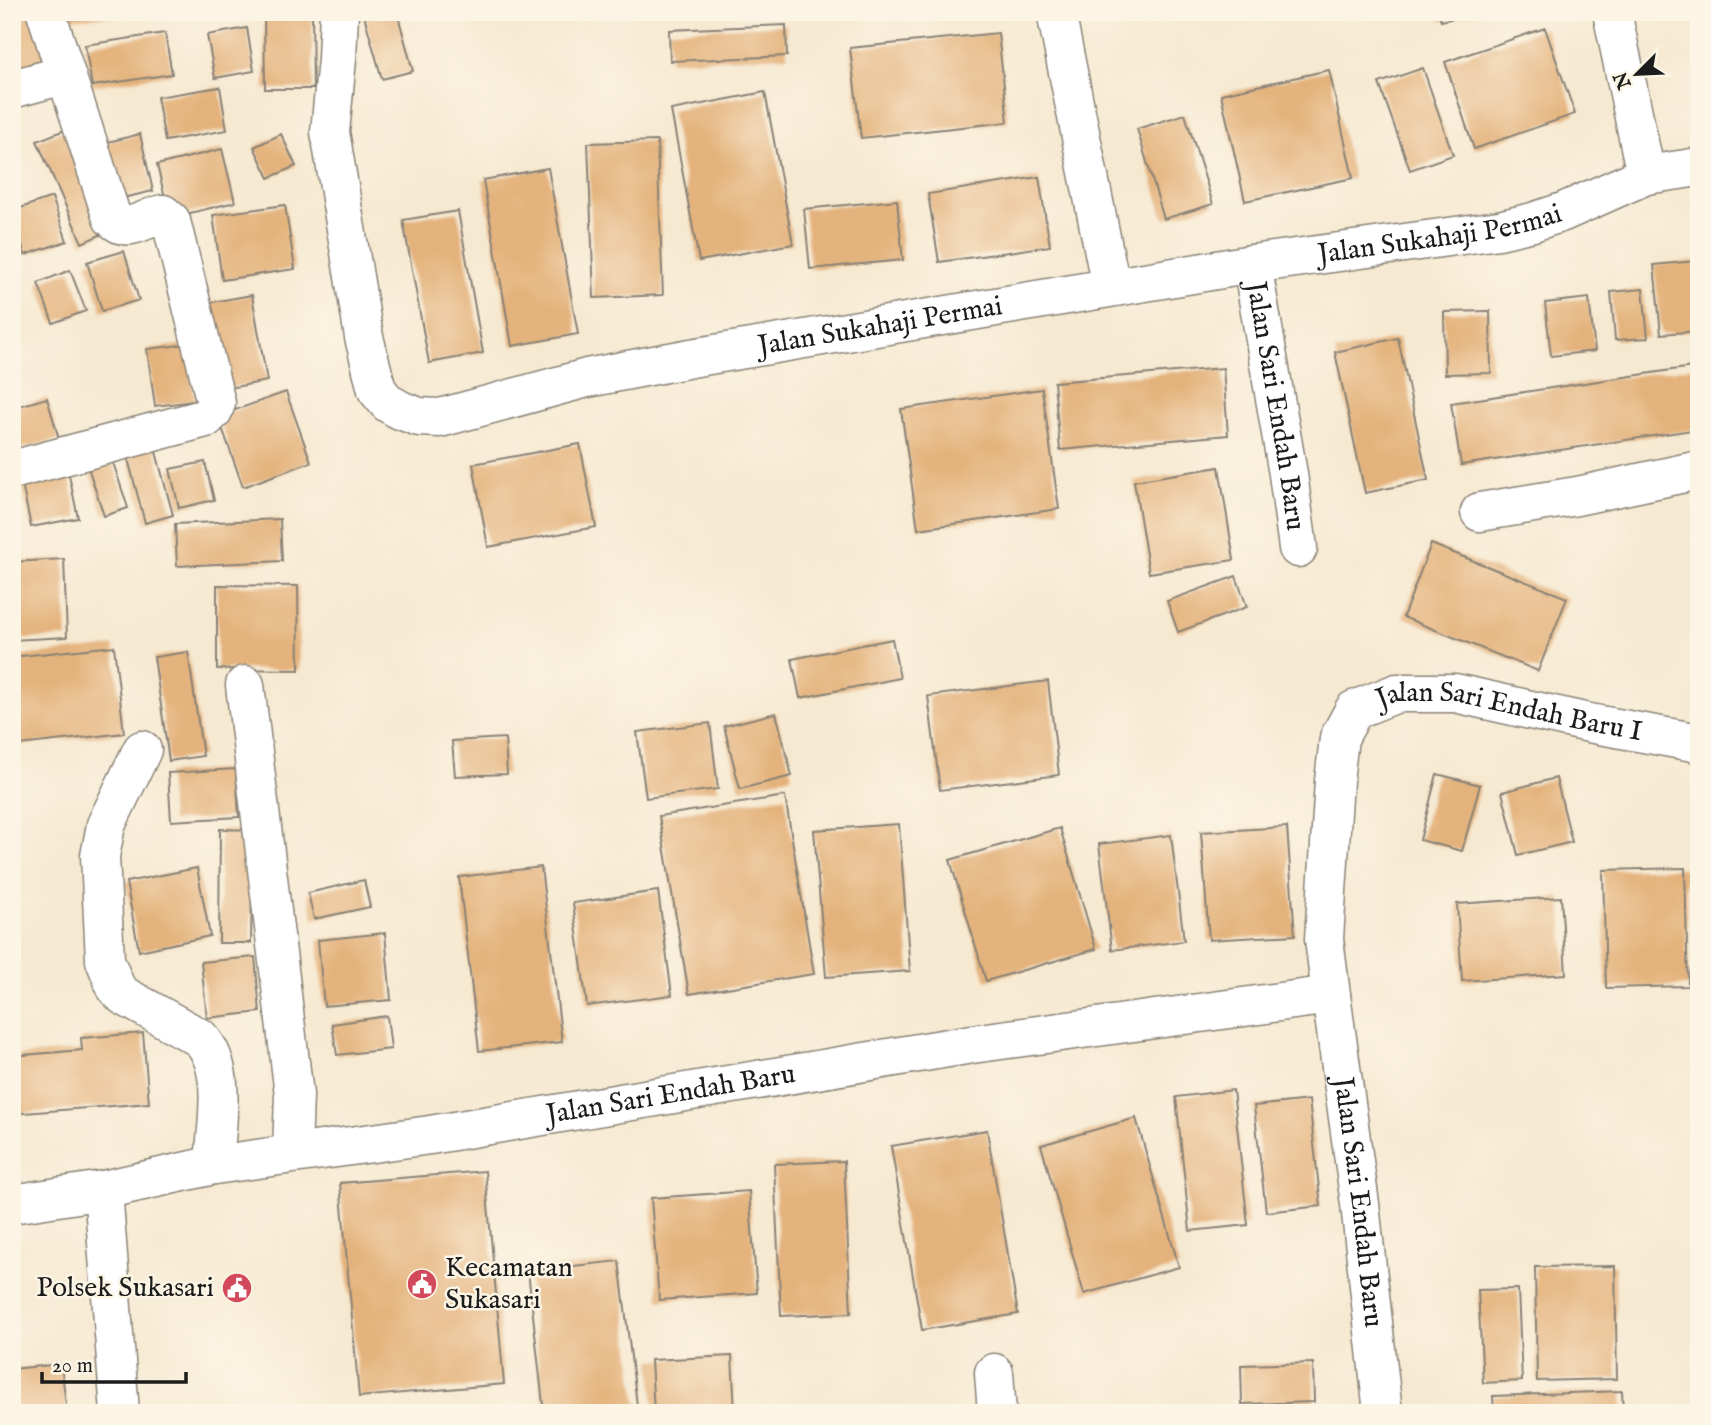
<svg xmlns="http://www.w3.org/2000/svg" width="1711" height="1425" font-family="'IM FELL English',serif">
  <rect width="100%" height="100%" fill="#fcf5e5"/>
  <filter id="ink" filterUnits="userSpaceOnUse"><feTurbulence type="fractalNoise" baseFrequency=".0143" numOctaves="2"/><feDisplacementMap in="SourceGraphic" scale="14" xChannelSelector="R" yChannelSelector="G"/><feConvolveMatrix kernelMatrix="1 2 1 2 8 2 1 2 1" color-interpolation-filters="sRGB"/></filter>
  <filter id="wash" filterUnits="userSpaceOnUse"><feTurbulence type="fractalNoise" baseFrequency=".00686" numOctaves="4" result="noise"/><feDisplacementMap in="SourceGraphic" scale="28" xChannelSelector="R" yChannelSelector="G"/><feGaussianBlur stdDeviation="1.57" result="paint"/><feColorMatrix in="noise" values="0 0 0 0 0 0 0 0 0 0 0 0 0 0 0 0 0 1.4 0 .05"/><feComposite in="paint" operator="in"/></filter>
  <g filter="url(#wash)">
    <rect width="100%" height="100%" fill="#f6e9d1"/>
    <g id="blocks">
      <g fill="#e4b27c">
        <polygon points="12,12 32,12 52,58 22,72 12,50"/>
        <polygon points="62,12 158,12 158,14 63,19"/>
        <polygon points="264,12 312,12 313,89 265,89"/>
        <polygon points="363,12 397,12 413,71 382,79"/>
        <polygon points="1439,12 1476,12 1476,13 1441,21"/>
        <polygon points="786,25 787,56 670,61 669,30"/>
        <polygon points="247,28 254,71 215,78 207,35"/>
        <polygon points="1545,28 1575,114 1474,149 1445,62"/>
        <polygon points="165,33 172,74 92,86 85,45"/>
        <polygon points="998,33 1008,122 861,138 850,48"/>
        <polygon points="1423,68 1453,155 1410,170 1379,83"/>
        <polygon points="1329,70 1353,178 1245,201 1221,94"/>
        <polygon points="220,87 227,130 165,141 157,97"/>
        <polygon points="765,92 793,244 699,261 671,110"/>
        <polygon points="1185,114 1213,204 1164,219 1137,129"/>
        <polygon points="72,127 116,228 82,243 37,141"/>
        <polygon points="140,134 153,191 114,200 100,144"/>
        <polygon points="281,134 296,166 269,178 254,147"/>
        <polygon points="657,141 663,295 594,298 588,143"/>
        <polygon points="222,149 235,202 170,218 157,165"/>
        <polygon points="548,168 578,334 512,346 483,180"/>
        <polygon points="1039,177 1050,246 939,262 928,194"/>
        <polygon points="52,197 67,241 25,255 12,211"/>
        <polygon points="897,200 903,260 810,269 804,209"/>
        <polygon points="285,205 295,269 222,280 213,215"/>
        <polygon points="458,211 483,353 429,363 403,220"/>
        <polygon points="124,251 139,300 102,311 87,262"/>
        <polygon points="1695,261 1699,331 1661,334 1654,265"/>
        <polygon points="70,270 86,311 53,323 38,283"/>
        <polygon points="1643,289 1648,338 1615,340 1611,292"/>
        <polygon points="12,294 21,314 12,318"/>
        <polygon points="252,295 267,381 224,389 207,303"/>
        <polygon points="1589,298 1595,351 1551,356 1545,303"/>
        <polygon points="1490,311 1491,373 1445,374 1444,312"/>
        <polygon points="1398,338 1428,480 1365,493 1335,352"/>
        <polygon points="188,344 195,401 155,406 147,349"/>
        <polygon points="1699,366 1699,429 1461,465 1451,403"/>
        <polygon points="1223,368 1228,435 1060,450 1054,382"/>
        <polygon points="1042,389 1059,509 918,529 901,409"/>
        <polygon points="286,392 311,462 243,487 218,416"/>
        <polygon points="47,398 59,439 17,450 12,433 12,408"/>
        <polygon points="152,437 173,515 145,523 124,444"/>
        <polygon points="580,444 596,527 488,547 473,464"/>
        <polygon points="110,453 128,508 104,516 86,461"/>
        <polygon points="205,462 214,500 179,508 170,469"/>
        <polygon points="1219,467 1234,560 1149,573 1134,481"/>
        <polygon points="69,475 78,518 31,527 22,484"/>
        <polygon points="280,519 282,561 177,566 175,524"/>
        <polygon points="1431,544 1567,598 1538,671 1403,617"/>
        <polygon points="64,559 67,637 12,640 12,562"/>
        <polygon points="1236,576 1247,607 1178,632 1167,601"/>
        <polygon points="217,585 298,586 299,670 217,669"/>
        <polygon points="892,639 900,678 800,698 792,659"/>
        <polygon points="114,646 124,733 20,745 12,682 12,657"/>
        <polygon points="188,652 203,756 169,761 154,657"/>
        <polygon points="1048,681 1059,775 940,790 928,696"/>
        <polygon points="776,713 792,776 740,789 724,726"/>
        <polygon points="710,723 718,789 646,798 637,732"/>
        <polygon points="505,738 507,774 455,776 452,741"/>
        <polygon points="236,769 239,817 171,821 168,773"/>
        <polygon points="1437,774 1480,785 1462,851 1420,840"/>
        <polygon points="1556,778 1572,842 1518,855 1502,792"/>
        <polygon points="785,796 814,974 689,994 659,816"/>
        <polygon points="899,824 910,971 826,977 814,830"/>
        <polygon points="1287,827 1295,935 1209,940 1201,832"/>
        <polygon points="1060,828 1096,949 986,981 950,860"/>
        <polygon points="220,829 253,830 251,943 219,943"/>
        <polygon points="1171,835 1184,941 1112,950 1099,844"/>
        <polygon points="541,867 562,1042 479,1051 459,877"/>
        <polygon points="197,868 210,936 139,951 126,882"/>
        <polygon points="1685,868 1688,986 1606,988 1603,870"/>
        <polygon points="364,880 370,907 314,919 308,893"/>
        <polygon points="658,891 672,995 587,1006 573,903"/>
        <polygon points="1561,897 1566,974 1462,981 1457,904"/>
        <polygon points="385,933 391,1000 324,1006 318,940"/>
        <polygon points="255,957 260,1012 207,1018 201,962"/>
        <polygon points="387,1016 391,1049 337,1055 332,1024"/>
        <polygon points="143,1033 149,1103 12,1114 12,1056 82,1050 81,1038"/>
        <polygon points="1233,1090 1248,1225 1190,1231 1176,1097"/>
        <polygon points="1309,1100 1321,1206 1266,1212 1254,1106"/>
        <polygon points="1136,1118 1179,1267 1084,1294 1041,1145"/>
        <polygon points="987,1130 1018,1314 922,1330 891,1146"/>
        <polygon points="844,1161 851,1313 781,1316 774,1164"/>
        <polygon points="485,1171 504,1384 359,1397 340,1183"/>
        <polygon points="749,1191 757,1293 659,1300 651,1198"/>
        <polygon points="619,1261 637,1405 570,1413 544,1413 528,1271"/>
        <polygon points="1615,1266 1617,1379 1537,1381 1535,1267"/>
        <polygon points="1518,1289 1522,1381 1483,1383 1478,1290"/>
        <polygon points="732,1356 735,1412 654,1413 651,1360"/>
        <polygon points="1313,1363 1314,1402 1242,1404 1241,1365"/>
        <polygon points="61,1364 67,1413 12,1413 12,1369"/>
        <polygon points="1622,1391 1623,1413 1494,1413 1493,1396"/>
      </g>
    </g>
  </g>
  <g filter="url(#ink)">
    <use href="#blocks" fill-opacity="0" stroke="#898276" stroke-width="2"/>
    <g fill="none" stroke-linecap="round" stroke-linejoin="round">
      <g stroke="#898276" stroke-width="41">
        <g id="minor">
          <path id="s1" d="M339,12l-2,47 -7,73 34,205 13,53 11,13 12,7 19,7 21,1 147,-40 104,-20 561,-94 247,-34 34,-8 30,-10 83,-37 53,-8"/>
          <polyline points="1056,12 1111,287"/>
          <polyline points="1612,12 1646,175"/>
          <polyline points="12,89 60,76"/>
          <path id="s2" d="M1252,264l36,210 10,74"/>
          <path d="M12,470l194,-52 7,-7 3,-8 -45,-182 -8,-7c-20,4 -35,21 -51,4l-66,-206"/>
          <polyline points="1480,512 1577,496 1699,470"/>
          <polyline points="245,685 294,1095 292,1153"/>
          <path d="M142,750l-36,75 -6,31 5,104 11,28 8,8 76,42c29,30 16,87 14,127"/>
          <path id="s3" d="M1331,995l-7,-56 10,-158 5,-43 15,-28 43,-17h58l134,30 110,20"/>
          <polyline points="994,1373 997,1413"/>
        </g>
      </g>
      <g stroke="#898276" stroke-width="41">
        <g id="major">
          <polyline points="103,1190 120,1413"/>
          <path id="s4" d="M12,1204l91,-14 111,-25 216,-30 542,-91 359,-49 29,209 23,209"/>
        </g>
      </g>
      <use href="#minor" stroke="#fff" stroke-width="38"/>
      <use href="#major" stroke="#fff" stroke-width="38"/>
    </g>
  </g>
  <defs>
    <g id="civic-disc" transform="scale(1.575)"><circle r="9.5" fill="#d1495b" stroke="#fcf5e5"/><path d="M-.6-6.5H3V-4.5H.6V-3L4-1V1h2V6H-6V1h2V-1L-.6-3ZM-1.2 2.5V6h2.4V2.5Z" fill="#fff"/></g>
  </defs>
  <g fill-rule="evenodd">
    <use href="#civic-disc" x="422" y="1284"/>
    <use href="#civic-disc" x="237" y="1288"/>
  </g>
  <g text-anchor="middle" dominant-baseline="central" stroke-width="5" stroke-linejoin="round" paint-order="stroke">
    <g font-size="28" fill="#1c1c1c" stroke="#fcf5e5">
      <text stroke="none"><textPath href="#s1" startOffset="1472">Jalan Sukahaji Permai</textPath></text>
      <text stroke="none"><textPath href="#s1" startOffset="905">Jalan Sukahaji Permai</textPath></text>
      <text stroke="none"><textPath href="#s2" startOffset="144">Jalan Sari Endah Baru</textPath></text>
      <text stroke="none"><textPath href="#s3" startOffset="450">Jalan Sari Endah Baru I</textPath></text>
      <text stroke="none"><textPath href="#s4" startOffset="668">Jalan Sari Endah Baru</textPath></text>
      <text stroke="none"><textPath href="#s4" startOffset="1545">Jalan Sari Endah Baru</textPath></text>
    </g>
    <g font-size="28" fill="#1c1c1c" stroke="#fcf5e5" text-anchor="start">
      <text x="445" y="1268">Kecamatan<tspan x="445" dy="32">Sukasari</tspan></text>
      <text x="214" y="1288" text-anchor="end">Polsek Sukasari</text>
    </g>
  </g>
  <rect width="1711" height="1425" fill="none" stroke="#fcf5e5" stroke-width="42"/>
  <g transform="translate(1637 74) rotate(246)" stroke="#fcf5e5" stroke-width="5" paint-order="stroke">
  <path d="M0-5L12 26L0 18L-12 26Z" fill="#1c1c1c"/>
  <text y="-10" font-size="19" font-weight="bold" text-anchor="middle" fill="#1c1c1c">N</text>
  </g>
  <path d="M42 1372v10h144v-10" fill="none" stroke="#1c1c1c" stroke-width="3.5"/>
  <text x="52" y="1372" font-size="21" fill="#1c1c1c" stroke="#fcf5e5" stroke-width="5" paint-order="stroke">20 m</text>
</svg>
